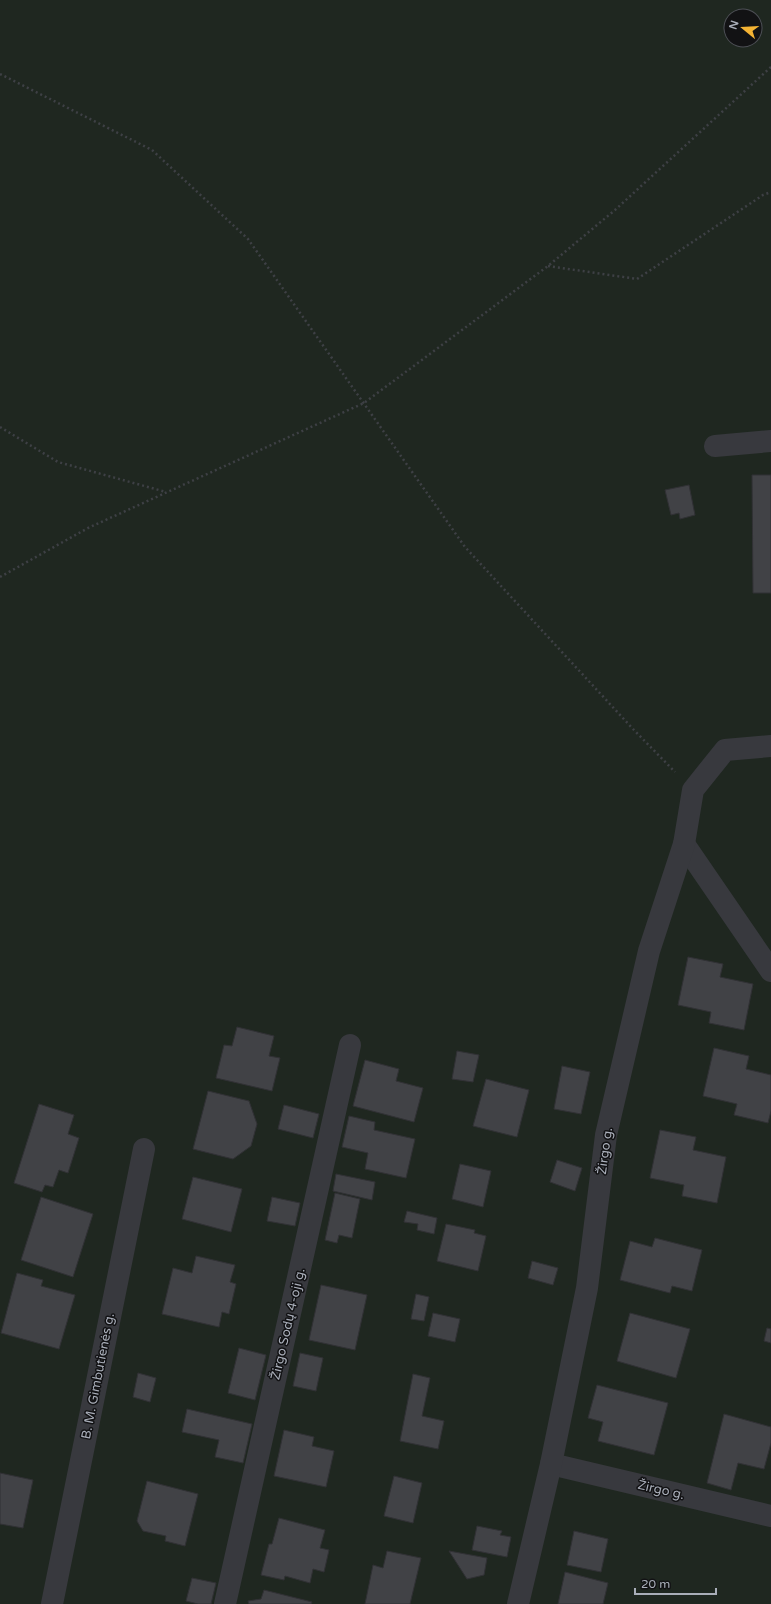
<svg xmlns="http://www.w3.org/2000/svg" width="771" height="1604" font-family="'Varela Round',sans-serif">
  <rect width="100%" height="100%" fill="#171719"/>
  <path fill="#1f2720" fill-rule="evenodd" d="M0,0h771v1604h-771zM731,16h24v24h-24z"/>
  <g fill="#414246" stroke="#313135">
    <polygon points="752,475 771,475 771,593 753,593"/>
    <polygon points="689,485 695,515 680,519 679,513 671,515 665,490"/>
    <polygon points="688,957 723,964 720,977 753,984 744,1030 709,1023 711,1012 678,1005"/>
    <polygon points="237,1027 274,1036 269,1056 280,1058 272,1091 216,1078 224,1045 232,1046"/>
    <polygon points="714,1048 749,1056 746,1069 771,1075 771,1111 768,1123 734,1115 737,1104 703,1096"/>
    <polygon points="457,1051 479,1055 473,1082 452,1079"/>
    <polygon points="365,1060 399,1069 396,1081 423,1088 414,1122 353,1106"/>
    <polygon points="562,1066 590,1072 581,1114 554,1109"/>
    <polygon points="486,1079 529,1090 517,1137 473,1126"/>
    <polygon points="208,1091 249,1101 257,1124 251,1146 233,1159 193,1149"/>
    <polygon points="39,1104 74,1115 68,1134 79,1138 68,1173 59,1170 53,1187 45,1185 42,1192 14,1183"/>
    <polygon points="284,1105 319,1114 313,1138 278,1129"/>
    <polygon points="349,1116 375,1122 374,1130 415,1139 406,1178 365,1169 368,1153 342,1147"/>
    <polygon points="660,1130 696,1137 693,1150 726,1157 717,1203 682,1196 684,1185 650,1178"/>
    <polygon points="557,1160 582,1168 575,1191 550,1182"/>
    <polygon points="460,1164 491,1171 483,1207 452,1199"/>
    <polygon points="336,1174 375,1182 372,1200 333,1191"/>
    <polygon points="193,1177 242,1189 231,1232 182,1219"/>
    <polygon points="335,1193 360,1199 352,1238 339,1235 337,1243 325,1240"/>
    <polygon points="41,1197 93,1214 73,1277 21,1260"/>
    <polygon points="272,1197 300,1203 295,1226 267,1221"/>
    <polygon points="407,1211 437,1218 434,1234 417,1230 418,1224 404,1222"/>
    <polygon points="446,1224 475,1230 474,1233 486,1236 478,1271 437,1261"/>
    <polygon points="655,1238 702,1250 692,1291 672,1286 670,1293 620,1280 630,1241 652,1247"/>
    <polygon points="196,1256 235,1265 230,1282 236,1284 229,1314 222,1312 219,1327 162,1314 173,1268 192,1273"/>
    <polygon points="532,1261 558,1268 553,1285 528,1278"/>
    <polygon points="17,1273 43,1280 41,1286 75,1295 59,1349 1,1333"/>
    <polygon points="321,1285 367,1295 355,1350 309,1340"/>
    <polygon points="416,1294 429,1297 424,1321 411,1319"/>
    <polygon points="433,1313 460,1319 455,1342 428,1336"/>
    <polygon points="630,1313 690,1329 676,1378 617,1361"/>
    <polygon points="767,1328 771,1329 771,1343 764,1341"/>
    <polygon points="239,1348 266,1355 255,1400 228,1393"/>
    <polygon points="300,1353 323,1358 316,1391 293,1386"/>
    <polygon points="138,1373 156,1378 150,1402 133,1397"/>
    <polygon points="413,1374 430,1378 422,1416 444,1421 438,1449 400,1441"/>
    <polygon points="597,1385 668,1403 654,1455 598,1441 603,1422 588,1418"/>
    <polygon points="187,1409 252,1424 243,1463 215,1457 219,1440 182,1432"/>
    <polygon points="724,1414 771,1427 771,1443 764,1469 738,1463 731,1490 707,1483"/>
    <polygon points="284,1430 314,1437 312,1446 334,1451 326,1487 274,1476"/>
    <polygon points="0,1473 33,1480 23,1528 0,1524"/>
    <polygon points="394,1476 422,1483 413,1523 384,1516"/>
    <polygon points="147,1481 198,1494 185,1546 165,1541 166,1536 143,1531 137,1521"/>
    <polygon points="279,1518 325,1530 320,1548 329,1550 324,1572 313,1569 310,1583 285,1576 284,1580 261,1575 269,1544 272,1544"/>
    <polygon points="477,1526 502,1531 500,1535 511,1537 507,1557 472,1550"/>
    <polygon points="574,1531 608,1539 601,1572 567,1565"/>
    <polygon points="387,1551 421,1558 410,1604 365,1604 373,1565 383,1568"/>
    <polygon points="449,1551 487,1558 484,1575 467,1579"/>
    <polygon points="565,1572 608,1583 603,1604 558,1604"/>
    <polygon points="192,1578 216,1583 211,1604 198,1604 186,1601"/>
    <polygon points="264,1590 312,1602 311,1604 249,1604 248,1601 261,1599"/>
  </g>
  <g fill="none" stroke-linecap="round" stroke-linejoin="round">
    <g stroke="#3e4045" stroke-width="2.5" stroke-dasharray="2 3" stroke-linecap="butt">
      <polyline points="0,74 152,150 248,239 465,547 633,729 675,772"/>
      <polyline points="548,266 637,279 763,195 771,192"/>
      <polyline points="0,427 58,462 166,492"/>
      <polyline points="0,577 88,528 364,403 548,266 615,210 771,67"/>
    </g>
    <g stroke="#38393e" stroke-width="22">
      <polyline points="715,446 771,441"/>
      <polyline points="684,844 771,971"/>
      <polyline points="551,1464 771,1516"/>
      <polyline points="52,1604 144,1149"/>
      <polyline points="225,1604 350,1045"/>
      <polyline points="518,1604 551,1464 587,1288 606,1135 649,951 684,844 693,790 725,750 771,746"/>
    </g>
  </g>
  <g text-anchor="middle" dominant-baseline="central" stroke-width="3" stroke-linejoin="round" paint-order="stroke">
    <g font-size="13" fill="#a9aeb9" stroke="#121214">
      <text transform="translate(605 1151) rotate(-82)">Žirgo g.</text>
      <text transform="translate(288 1324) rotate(-77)">Žirgo Sodų 4-oji g.</text>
      <text transform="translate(98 1376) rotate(-79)">B. M. Gimbutienės g.</text>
      <text transform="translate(661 1490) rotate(13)">Žirgo g.</text>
    </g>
  </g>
  <g transform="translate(743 28) rotate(288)"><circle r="19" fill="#121214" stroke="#4e5056"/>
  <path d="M0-3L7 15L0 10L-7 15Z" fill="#f4b334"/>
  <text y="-6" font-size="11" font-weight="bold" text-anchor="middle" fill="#a9aeb9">N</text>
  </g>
  <path d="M635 1588v6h81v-6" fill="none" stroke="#a9aeb9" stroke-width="2"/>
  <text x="641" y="1588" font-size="12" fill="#a9aeb9" stroke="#121214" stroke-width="3" paint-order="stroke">20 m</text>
</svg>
